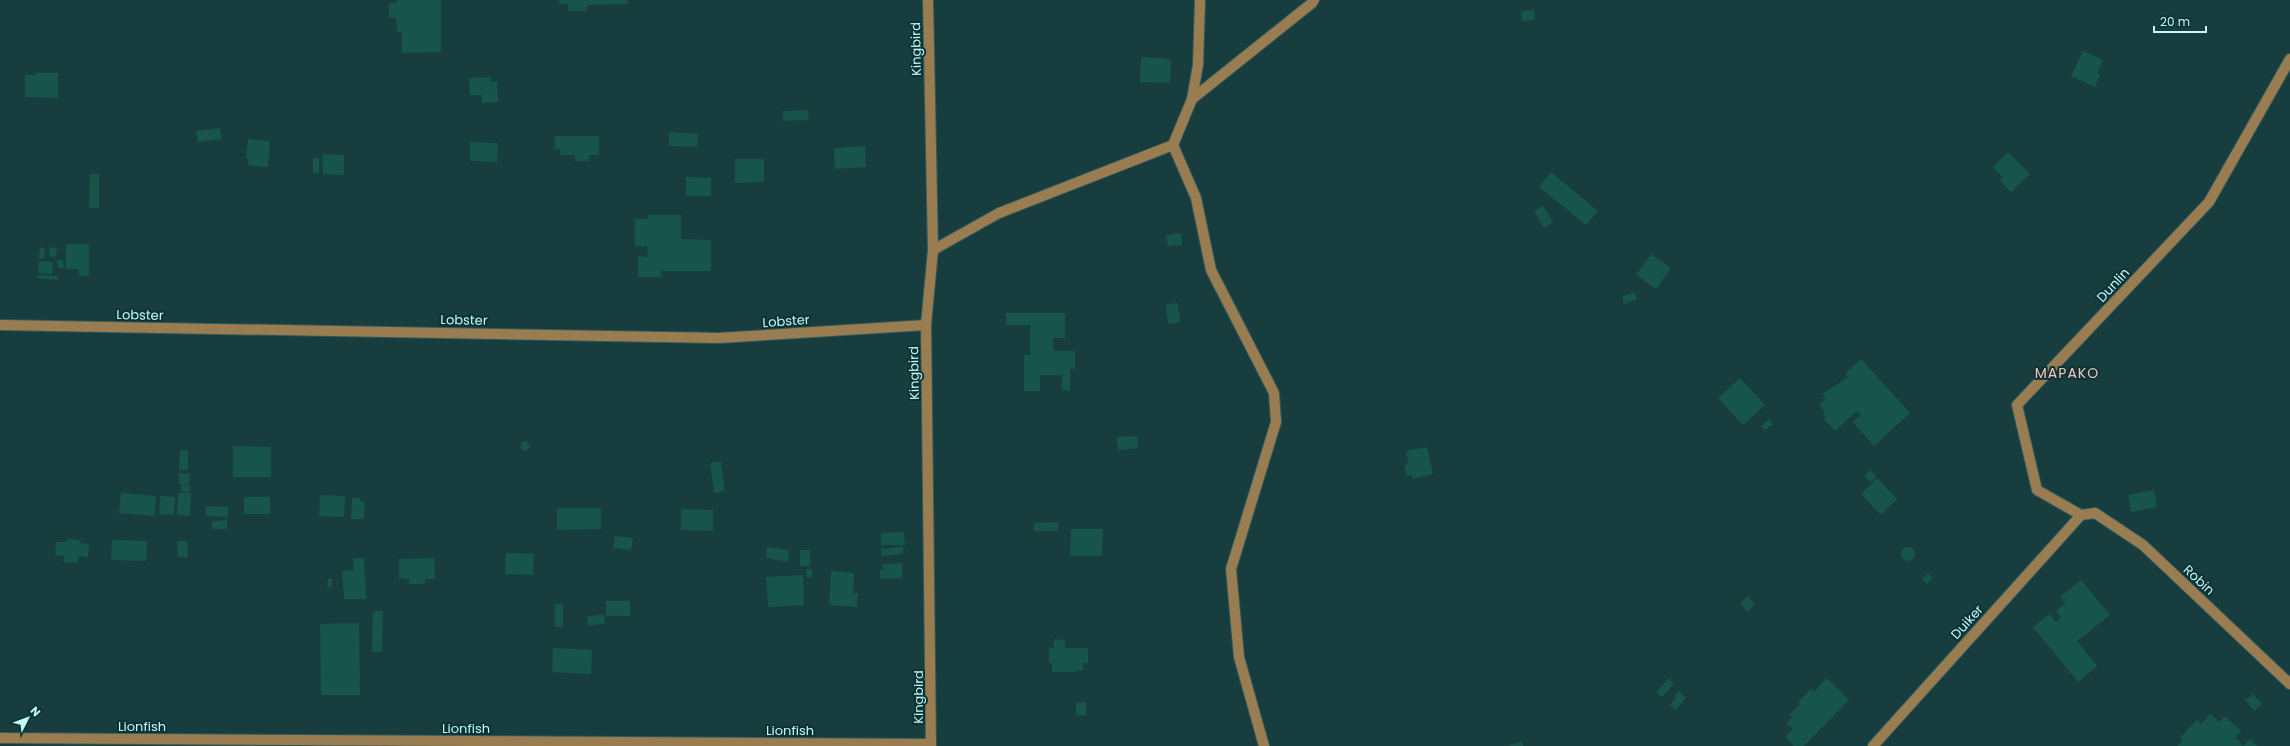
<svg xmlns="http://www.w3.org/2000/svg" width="2290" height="746" font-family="Poppins,sans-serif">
  <rect width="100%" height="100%" fill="#173d3f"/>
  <g fill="#17554a">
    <polygon points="397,0 441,0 441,52 402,53 402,32 397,32 396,18 389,18 389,3 397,3"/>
    <polygon points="559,0 628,0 628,4 587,5 587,11 568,11 568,4 559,4"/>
    <polygon points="1534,10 1535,20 1522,21 1521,11"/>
    <polygon points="2083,51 2103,60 2097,73 2100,74 2095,87 2071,76"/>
    <polygon points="1141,57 1171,59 1170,83 1140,82"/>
    <polygon points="36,73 58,73 58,98 25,97 25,75 36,75"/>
    <polygon points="491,77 491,82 497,81 498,102 482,103 482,95 470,95 469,78"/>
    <polygon points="808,110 809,120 783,121 783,111"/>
    <polygon points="220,128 222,139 198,142 196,131"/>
    <polygon points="669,132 698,134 697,147 669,146"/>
    <polygon points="555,136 599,136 599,155 589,155 589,161 575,161 575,155 560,155 560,149 555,149"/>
    <polygon points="248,139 270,141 268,167 248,165 249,158 246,158"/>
    <polygon points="470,142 498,143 497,162 470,161"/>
    <polygon points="865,146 866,167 835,169 834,148"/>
    <polygon points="2008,152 2030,174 2011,192 2000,180 2003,178 1993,167"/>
    <polygon points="323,154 344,155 344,175 323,174"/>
    <rect x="313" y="158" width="6" height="15"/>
    <polygon points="735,159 764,159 764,182 735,183"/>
    <polygon points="1551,172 1598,211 1586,225 1539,187"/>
    <polygon points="90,174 99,174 99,208 89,208"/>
    <polygon points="686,177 711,178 711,196 686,196"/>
    <polygon points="1543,206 1553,222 1544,228 1534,211"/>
    <polygon points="648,215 681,215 681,239 711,240 711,271 661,271 661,277 638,277 638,256 648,257 647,246 635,246 635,219 648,219"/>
    <polygon points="1181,233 1182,245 1168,246 1166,235"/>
    <polygon points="66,244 89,244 89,276 79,276 79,269 66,269"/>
    <polygon points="40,247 45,248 44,259 39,258"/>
    <polygon points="50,247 57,248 56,257 49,256"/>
    <polygon points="1651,254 1671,268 1656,289 1636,275"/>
    <polygon points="57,260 63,260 64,268 58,268"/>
    <polygon points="39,261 53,262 52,274 38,273"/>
    <polygon points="38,275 58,276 58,280 37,278"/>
    <polygon points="1634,292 1637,299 1624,304 1622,297"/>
    <polygon points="1178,303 1180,322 1168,324 1166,304"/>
    <polygon points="1006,313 1065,313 1065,338 1053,338 1053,351 1075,351 1075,369 1070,369 1070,391 1062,390 1062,375 1040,375 1040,391 1024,391 1024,355 1030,355 1030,325 1006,325"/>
    <polygon points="1861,359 1910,413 1874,446 1853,422 1861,415 1857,411 1835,431 1824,419 1826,417 1823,413 1825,412 1819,405 1826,398 1822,394 1848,377 1845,373"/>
    <polygon points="1740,378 1765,405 1743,425 1718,398"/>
    <polygon points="1769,419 1773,424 1765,430 1761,426"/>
    <polygon points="1137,436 1138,448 1118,450 1117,437"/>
    <circle cx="525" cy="446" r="4.5"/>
    <polygon points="233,446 271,447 271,477 233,477"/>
    <polygon points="1427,447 1433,474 1412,479 1412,475 1407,476 1404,465 1408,464 1406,451"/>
    <polygon points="180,450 188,450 188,470 179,470"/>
    <polygon points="721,461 725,491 714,493 710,463"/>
    <polygon points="1870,470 1876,476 1871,482 1864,476"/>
    <polygon points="179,473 190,474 189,484 179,484"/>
    <polygon points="1877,478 1897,499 1881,515 1861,494"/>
    <polygon points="181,485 190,485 189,492 181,492"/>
    <polygon points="2154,490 2157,507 2131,512 2128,495"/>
    <polygon points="121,493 156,496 155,516 119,513"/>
    <polygon points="178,493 191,493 190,516 177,515"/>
    <polygon points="320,495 345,496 344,517 319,516"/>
    <polygon points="160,496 175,497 174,515 159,514"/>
    <rect x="244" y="497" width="26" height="17"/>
    <polygon points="352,498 360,498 360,501 365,502 364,519 351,519"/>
    <polygon points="206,506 228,507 228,517 206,516"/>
    <polygon points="557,508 601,508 601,529 557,530"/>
    <polygon points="681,509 713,510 713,531 681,530"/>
    <polygon points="227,520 227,529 212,529 212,521"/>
    <polygon points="1058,522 1058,531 1034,531 1034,523"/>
    <polygon points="1071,529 1103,529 1102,556 1070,556"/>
    <polygon points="904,532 905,545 881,545 881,533"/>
    <polygon points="615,536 633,538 631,550 613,548"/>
    <polygon points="67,539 81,540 80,543 89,544 88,557 79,556 78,563 63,562 64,556 55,555 56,542 67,542"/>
    <polygon points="112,540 147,541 146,561 111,560"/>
    <polygon points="177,541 187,541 188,557 178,557"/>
    <circle cx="1908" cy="554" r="7"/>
    <polygon points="767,547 789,550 788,562 766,558"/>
    <polygon points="903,547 903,554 882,556 881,549"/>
    <rect x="800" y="550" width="10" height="16"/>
    <polygon points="506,553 534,554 533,575 505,574"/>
    <polygon points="353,558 364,558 366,599 344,599 342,571 354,570"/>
    <polygon points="434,558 435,579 425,579 425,584 409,584 409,579 399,578 399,559"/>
    <polygon points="902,563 902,578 880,579 880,570 883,570 883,564"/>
    <polygon points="806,569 812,569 812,577 807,578"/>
    <polygon points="831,571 854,573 853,593 858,593 857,607 829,605"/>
    <polygon points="1928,573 1933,578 1927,584 1922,579"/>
    <polygon points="803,575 804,605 768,607 766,577"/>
    <polygon points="328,578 332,579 332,588 327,587"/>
    <polygon points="2081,580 2110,615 2077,641 2097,666 2078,682 2033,627 2049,614 2056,622 2061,617 2056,611 2065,603 2060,597"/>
    <polygon points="1748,596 1755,605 1747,612 1740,603"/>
    <rect x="606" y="601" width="24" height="15"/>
    <rect x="555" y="604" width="8" height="23"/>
    <polygon points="373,611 383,611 382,652 372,652"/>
    <polygon points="604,614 605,623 588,626 587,617"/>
    <polygon points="359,623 360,695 321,695 320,624"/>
    <polygon points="1054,639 1065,640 1065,648 1088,648 1088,663 1083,663 1083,670 1077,670 1077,672 1052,672 1052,663 1049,663 1049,647 1054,648"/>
    <polygon points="553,648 592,650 591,674 552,672"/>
    <polygon points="1669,678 1674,684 1662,697 1656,692"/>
    <polygon points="1827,678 1849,700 1804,746 1794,746 1785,737 1793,729 1786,723 1792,718 1789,715 1800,704 1798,702 1811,689 1814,692"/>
    <polygon points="1679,691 1686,698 1675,710 1670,705 1676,698 1674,696"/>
    <polygon points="2253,694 2262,704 2254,711 2245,700"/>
    <polygon points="1086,702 1086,715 1076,716 1076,703"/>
    <polygon points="2210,714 2219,722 2225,716 2241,731 2235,738 2243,746 2177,746 2183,740 2180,738 2197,720 2201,724"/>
    <polygon points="2250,739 2257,746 2243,746"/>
    <polygon points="1522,741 1523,746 1508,746"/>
  </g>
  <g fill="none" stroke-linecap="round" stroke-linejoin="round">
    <g stroke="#335b5d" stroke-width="12">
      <g id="minor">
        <polyline points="928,0 933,250 926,325 931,746"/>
        <polyline points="1192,99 1198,65 1200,0"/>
        <polyline points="1173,145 1196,198 1211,270 1274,393 1276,422 1231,569 1239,657 1264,746"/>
        <polyline points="933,250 999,213 1173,145 1192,99 1312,3 1314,0"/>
        <polyline points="0,325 719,338 926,325"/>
        <polyline points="2081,515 2037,490 2017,405 2209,202 2290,59"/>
        <polyline points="2081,515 2095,513 2143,545 2290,684"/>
        <polyline points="0,738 931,744"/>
        <polyline points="1873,746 2081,515"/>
      </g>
    </g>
    <use href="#minor" stroke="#997d51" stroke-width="10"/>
  </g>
  <g text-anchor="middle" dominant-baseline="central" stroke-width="4" stroke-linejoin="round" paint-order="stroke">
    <g font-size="13" fill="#c3f8fa" stroke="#0b3334">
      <text transform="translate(916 49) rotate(-91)">Kingbird</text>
      <text transform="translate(2113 285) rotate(-47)">Dunlin</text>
      <text transform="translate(140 315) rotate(1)">Lobster</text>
      <text transform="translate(464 320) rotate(1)">Lobster</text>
      <text transform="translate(786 321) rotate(-4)">Lobster</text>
      <text transform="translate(914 373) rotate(-91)">Kingbird</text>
      <text transform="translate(2199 580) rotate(43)">Robin</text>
      <text transform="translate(1967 622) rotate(-48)">Duiker</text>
      <text transform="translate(918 697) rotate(-90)">Kingbird</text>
      <text x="142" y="726">Lionfish</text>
      <text x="466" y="728">Lionfish</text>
      <text x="790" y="730">Lionfish</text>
    </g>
    <g font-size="14" letter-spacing="1" fill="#f5c1c1" stroke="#0b3334">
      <text x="2067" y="373">MAPAKO</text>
    </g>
  </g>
  <g transform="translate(28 718) rotate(48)" stroke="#0b3334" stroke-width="3" paint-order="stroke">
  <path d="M0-3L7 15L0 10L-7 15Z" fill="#c3f8fa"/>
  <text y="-6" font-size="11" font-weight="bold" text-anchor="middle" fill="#c3f8fa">N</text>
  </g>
  <path d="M2154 26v6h52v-6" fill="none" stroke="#c3f8fa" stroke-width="2"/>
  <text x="2160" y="26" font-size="12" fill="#c3f8fa" stroke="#0b3334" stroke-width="3" paint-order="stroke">20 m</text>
</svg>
